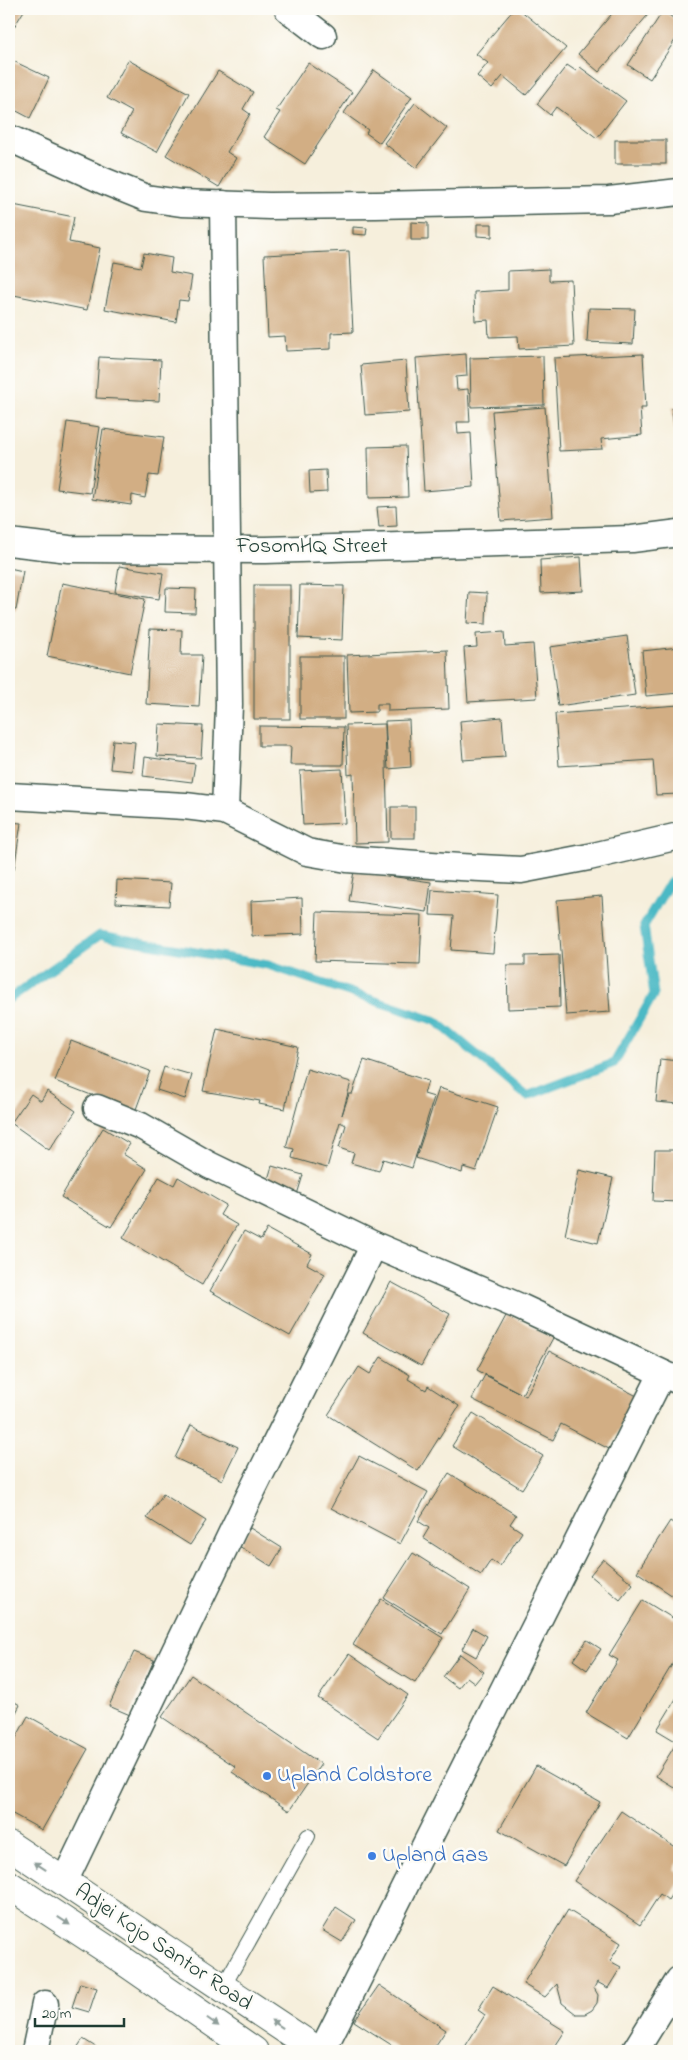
<svg xmlns="http://www.w3.org/2000/svg" width="688" height="2060" font-family="'Indie Flower',sans-serif">
  <rect width="100%" height="100%" fill="#fdfcf7"/>
  <filter id="ink" filterUnits="userSpaceOnUse"><feTurbulence type="fractalNoise" baseFrequency=".02" numOctaves="2"/><feDisplacementMap in="SourceGraphic" scale="10" xChannelSelector="R" yChannelSelector="G"/><feConvolveMatrix kernelMatrix="1 2 1 2 8 2 1 2 1" color-interpolation-filters="sRGB"/></filter>
  <filter id="wash" filterUnits="userSpaceOnUse"><feTurbulence type="fractalNoise" baseFrequency=".0096" numOctaves="4" result="noise"/><feDisplacementMap in="SourceGraphic" scale="20" xChannelSelector="R" yChannelSelector="G"/><feGaussianBlur stdDeviation="1.12" result="paint"/><feColorMatrix in="noise" values="0 0 0 0 0 0 0 0 0 0 0 0 0 0 0 0 0 1.4 0 .05"/><feComposite in="paint" operator="in"/></filter>
  <g filter="url(#wash)">
    <rect width="100%" height="100%" fill="#f6efdc"/>
    <g fill="none" stroke-linecap="round" stroke-linejoin="round">
      <polyline stroke="#4bb9c5" stroke-width="9" points="9,999 100,935 268,965 436,1021 527,1096 614,1063 654,994 644,926 670,882 679,881"/>
    </g>
    <g id="blocks">
      <g fill="#d2ae84">
        <polygon points="9,9 25,9 9,35"/>
        <polygon points="514,9 519,9 566,48 526,95 503,76 492,89 477,76 488,63 476,54"/>
        <polygon points="616,9 653,9 599,72 578,54"/>
        <polygon points="663,11 679,22 679,34 650,79 628,65"/>
        <polygon points="11,60 49,78 30,118 9,107 9,64"/>
        <polygon points="128,60 189,93 157,152 121,133 132,112 107,98"/>
        <polygon points="308,63 352,92 305,164 264,137 280,112 276,110"/>
        <polygon points="567,65 576,71 580,67 626,101 597,138 556,107 550,115 537,104"/>
        <polygon points="374,70 412,97 380,143 366,133 368,130 344,113"/>
        <polygon points="218,71 253,92 243,109 250,114 227,152 236,158 219,187 166,155"/>
        <polygon points="415,103 447,128 416,168 384,143"/>
        <rect x="615" y="140" width="51" height="24"/>
        <polygon points="13,205 74,217 69,242 100,248 87,310 9,294 9,220"/>
        <polygon points="411,222 428,223 428,240 411,240"/>
        <polygon points="477,224 492,224 492,237 477,236"/>
        <polygon points="353,227 367,228 366,235 353,234"/>
        <polygon points="349,251 353,332 331,333 331,349 286,351 285,336 268,337 264,255"/>
        <polygon points="144,253 172,258 170,272 192,276 188,301 179,300 176,322 105,309 114,262 141,267"/>
        <polygon points="549,269 549,281 571,280 574,346 519,349 518,336 489,337 488,320 475,321 474,292 508,290 508,271"/>
        <polygon points="589,308 635,309 633,344 587,342"/>
        <polygon points="466,354 467,376 456,377 457,390 468,389 470,422 457,422 458,434 471,433 474,487 424,491 416,358"/>
        <polygon points="643,354 646,408 640,408 642,435 601,439 602,449 559,451 554,358"/>
        <polygon points="543,356 544,405 471,407 470,358"/>
        <polygon points="99,357 161,360 159,401 96,398"/>
        <polygon points="406,361 409,412 365,415 361,365"/>
        <polygon points="545,407 553,517 501,521 492,411"/>
        <polygon points="679,407 679,467 678,467 672,408"/>
        <polygon points="67,422 100,427 90,493 57,489"/>
        <polygon points="103,429 164,437 158,476 149,475 145,498 132,495 131,505 92,499"/>
        <polygon points="406,446 408,497 369,498 368,447"/>
        <polygon points="326,470 327,492 310,493 309,471"/>
        <polygon points="396,506 397,526 379,527 377,507"/>
        <polygon points="581,557 583,591 541,593 540,560"/>
        <polygon points="119,566 163,573 159,599 115,592"/>
        <polygon points="9,568 23,571 16,610 9,609"/>
        <polygon points="62,583 145,599 130,673 47,656"/>
        <rect x="254" y="585" width="36" height="134"/>
        <polygon points="300,585 344,586 342,640 298,638"/>
        <polygon points="166,588 196,589 195,613 165,612"/>
        <polygon points="469,592 487,593 486,624 467,623"/>
        <polygon points="150,629 182,630 181,655 202,655 199,707 146,704"/>
        <polygon points="504,632 505,646 533,644 537,698 468,702 464,648 477,647 476,634"/>
        <polygon points="627,636 635,695 558,706 550,647"/>
        <polygon points="679,647 679,693 646,696 642,651"/>
        <polygon points="447,650 449,709 388,711 388,704 377,704 377,712 349,713 347,655"/>
        <rect x="300" y="656" width="44" height="63"/>
        <polygon points="679,705 679,794 656,795 653,760 559,766 555,714"/>
        <polygon points="502,717 505,757 463,760 460,721"/>
        <polygon points="409,720 411,767 388,769 385,721"/>
        <polygon points="159,724 203,726 201,758 157,756"/>
        <polygon points="385,724 388,842 355,843 353,774 348,775 346,725"/>
        <polygon points="259,726 344,727 343,765 290,765 291,746 259,746"/>
        <polygon points="113,740 135,742 132,771 110,769"/>
        <polygon points="145,757 195,764 192,782 143,776"/>
        <polygon points="342,769 345,823 303,825 300,771"/>
        <rect x="391" y="807" width="24" height="31"/>
        <polygon points="9,822 21,823 14,870 9,869"/>
        <polygon points="354,871 431,882 427,912 349,901"/>
        <polygon points="117,880 171,883 169,906 116,903"/>
        <polygon points="432,890 498,895 493,953 451,950 454,916 430,915"/>
        <polygon points="602,896 610,1012 566,1015 557,900"/>
        <polygon points="302,898 303,934 252,936 251,901"/>
        <polygon points="317,912 422,915 420,964 315,961"/>
        <polygon points="559,955 560,1007 508,1009 507,965 525,965 525,956"/>
        <polygon points="217,1029 298,1047 285,1109 259,1104 260,1101 203,1091"/>
        <polygon points="71,1041 150,1071 135,1112 55,1081"/>
        <polygon points="660,1059 679,1061 679,1104 656,1102"/>
        <polygon points="364,1060 428,1081 424,1094 434,1097 412,1168 383,1159 379,1171 351,1163 354,1153 339,1148 346,1125 340,1122 327,1168 292,1158 294,1149 286,1147 307,1069 351,1082 342,1115 349,1094 352,1094"/>
        <polygon points="164,1067 192,1075 185,1099 157,1090"/>
        <polygon points="439,1088 498,1107 476,1171 463,1167 462,1173 416,1158"/>
        <polygon points="47,1091 76,1111 49,1150 11,1123 31,1094 41,1101"/>
        <polygon points="103,1128 130,1144 123,1154 147,1169 111,1227 61,1197"/>
        <polygon points="655,1150 679,1150 679,1202 653,1201"/>
        <polygon points="272,1166 303,1175 296,1198 265,1189"/>
        <polygon points="579,1170 613,1178 598,1243 565,1235"/>
        <polygon points="159,1177 174,1185 178,1177 226,1205 220,1215 237,1225 202,1285 123,1238"/>
        <polygon points="267,1229 312,1254 307,1264 325,1274 290,1336 210,1291 244,1231 261,1240"/>
        <polygon points="391,1282 450,1314 421,1366 363,1333"/>
        <polygon points="507,1314 553,1338 522,1394 526,1396 549,1351 637,1396 609,1449 561,1424 553,1440 472,1399 485,1375 520,1393 477,1370"/>
        <polygon points="381,1357 410,1375 408,1379 426,1390 428,1386 459,1406 418,1471 328,1415 359,1367 370,1374"/>
        <polygon points="473,1413 543,1456 522,1489 452,1446"/>
        <polygon points="191,1425 238,1447 222,1480 175,1458"/>
        <polygon points="359,1456 428,1492 400,1544 331,1508"/>
        <polygon points="449,1473 516,1515 510,1524 522,1532 500,1566 491,1560 481,1575 423,1538 429,1528 418,1521"/>
        <polygon points="163,1494 206,1521 190,1545 147,1518"/>
        <polygon points="670,1521 679,1527 679,1600 637,1572"/>
        <polygon points="250,1528 282,1548 271,1566 239,1546"/>
        <polygon points="413,1553 470,1589 442,1634 384,1598"/>
        <polygon points="603,1559 633,1584 620,1600 590,1575"/>
        <polygon points="381,1599 443,1638 415,1683 353,1645"/>
        <polygon points="643,1600 679,1622 679,1653 628,1738 586,1713 618,1660 609,1655"/>
        <polygon points="473,1628 487,1636 476,1657 462,1649"/>
        <polygon points="587,1640 601,1649 587,1670 573,1660"/>
        <polygon points="134,1652 154,1660 130,1715 109,1706"/>
        <polygon points="349,1654 408,1695 378,1738 318,1698"/>
        <polygon points="460,1654 484,1672 475,1683 467,1677 458,1688 443,1677"/>
        <polygon points="191,1675 321,1764 289,1811 232,1772 236,1767 162,1717"/>
        <polygon points="677,1697 679,1698 679,1790 656,1776 677,1742 657,1730"/>
        <polygon points="9,1699 20,1705 9,1726"/>
        <polygon points="28,1716 88,1749 42,1830 9,1812 9,1751"/>
        <polygon points="536,1766 600,1802 564,1866 499,1830"/>
        <polygon points="621,1811 679,1850 679,1861 674,1870 679,1874 679,1883 668,1900 660,1894 640,1925 574,1881"/>
        <polygon points="336,1907 356,1920 342,1942 322,1930"/>
        <polygon points="568,1910 621,1943 610,1961 621,1967 608,1988 597,1982 594,1988 598,1995 597,2003 592,2010 585,2014 576,2014 562,2003 557,1984 545,1997 523,1984"/>
        <polygon points="80,1983 97,1988 89,2012 72,2007"/>
        <polygon points="379,1985 446,2030 432,2051 401,2051 354,2021"/>
        <polygon points="493,1986 565,2031 552,2051 463,2050 485,2015 478,2010"/>
        <polygon points="83,2039 102,2051 75,2051"/>
      </g>
    </g>
  </g>
  <g filter="url(#ink)">
    <use href="#blocks" fill-opacity="0" stroke="#3f584d" stroke-width="1"/>
    <g fill="none" stroke-linecap="round" stroke-linejoin="round">
      <g stroke="#3f584d" stroke-width="16">
        <polyline id="service" points="223,1987 308,1836"/>
      </g>
      <g stroke="#3f584d" stroke-width="29">
        <g id="minor">
          <polyline points="288,9 323,36"/>
          <polyline points="9,138 104,181 146,198 181,203 269,206 376,205 609,200 679,192"/>
          <polyline points="223,204 229,705 225,811"/>
          <polyline points="9,542 69,549 266,550 632,539 679,533"/>
          <polyline points="9,796 185,806 225,811 307,852 347,859 460,867 521,870 589,857 679,836"/>
          <polyline points="97,1108 141,1126 209,1165 374,1245 518,1306 679,1381"/>
          <polyline points="64,1882 247,1501 374,1245"/>
          <polyline points="35,2051 45,2004"/>
          <polyline points="322,2051 662,1374"/>
          <polyline points="635,2051 679,1980"/>
        </g>
      </g>
      <g stroke="#3f584d" stroke-width="30">
        <g id="tertiary">
          <polyline points="9,1845 318,2051"/>
          <polyline points="9,1885 105,1948 254,2051"/>
        </g>
      </g>
      <use href="#service" stroke="#fff" stroke-width="14"/>
      <use href="#minor" stroke="#fff" stroke-width="26"/>
      <use href="#tertiary" stroke="#fff" stroke-width="28"/>
    </g>
    <defs><path id="oneway-solid" d="M-6-.8H1V-3.2L6.5 0L1 3.2V.8H-6Z" transform="scale(1.25)"/></defs>
    <g fill="#8f9e9a">
      <use href="#oneway-solid" transform="translate(40 1866) rotate(-146)"/>
      <use href="#oneway-solid" transform="translate(64 1921) rotate(33)"/>
      <use href="#oneway-solid" transform="translate(213 2022) rotate(35)"/>
      <use href="#oneway-solid" transform="translate(277 2024) rotate(-146)"/>
    </g>
  </g>
  <g fill="#3f7fe0" stroke="#fdfcf7" stroke-width="2">
    <circle cx="267" cy="1776" r="5"/>
    <circle cx="372" cy="1856" r="5"/>
  </g>
  <g text-anchor="middle" dominant-baseline="central" stroke-width="5" stroke-linejoin="round" paint-order="stroke">
    <g font-size="22" fill="#1f3d34" stroke="#fdfcf7">
      <text x="312" y="547">FosomHQ Street</text>
      <text transform="translate(163 1948) rotate(34)">Adjei Kojo Santor Road</text>
    </g>
    <g font-size="22" fill="#366cbe" stroke="#fdfcf7" text-anchor="start">
      <text x="277" y="1776">Upland Coldstore</text>
      <text x="382" y="1856">Upland Gas</text>
    </g>
  </g>
  <rect width="688" height="2060" fill="none" stroke="#fdfcf7" stroke-width="30"/>
  <path d="M35 2018v8h89v-8" fill="none" stroke="#1f3d34" stroke-width="2.5"/>
  <text x="42" y="2018" font-size="15" fill="#1f3d34" stroke="#fdfcf7" stroke-width="4" paint-order="stroke">20 m</text>
</svg>
